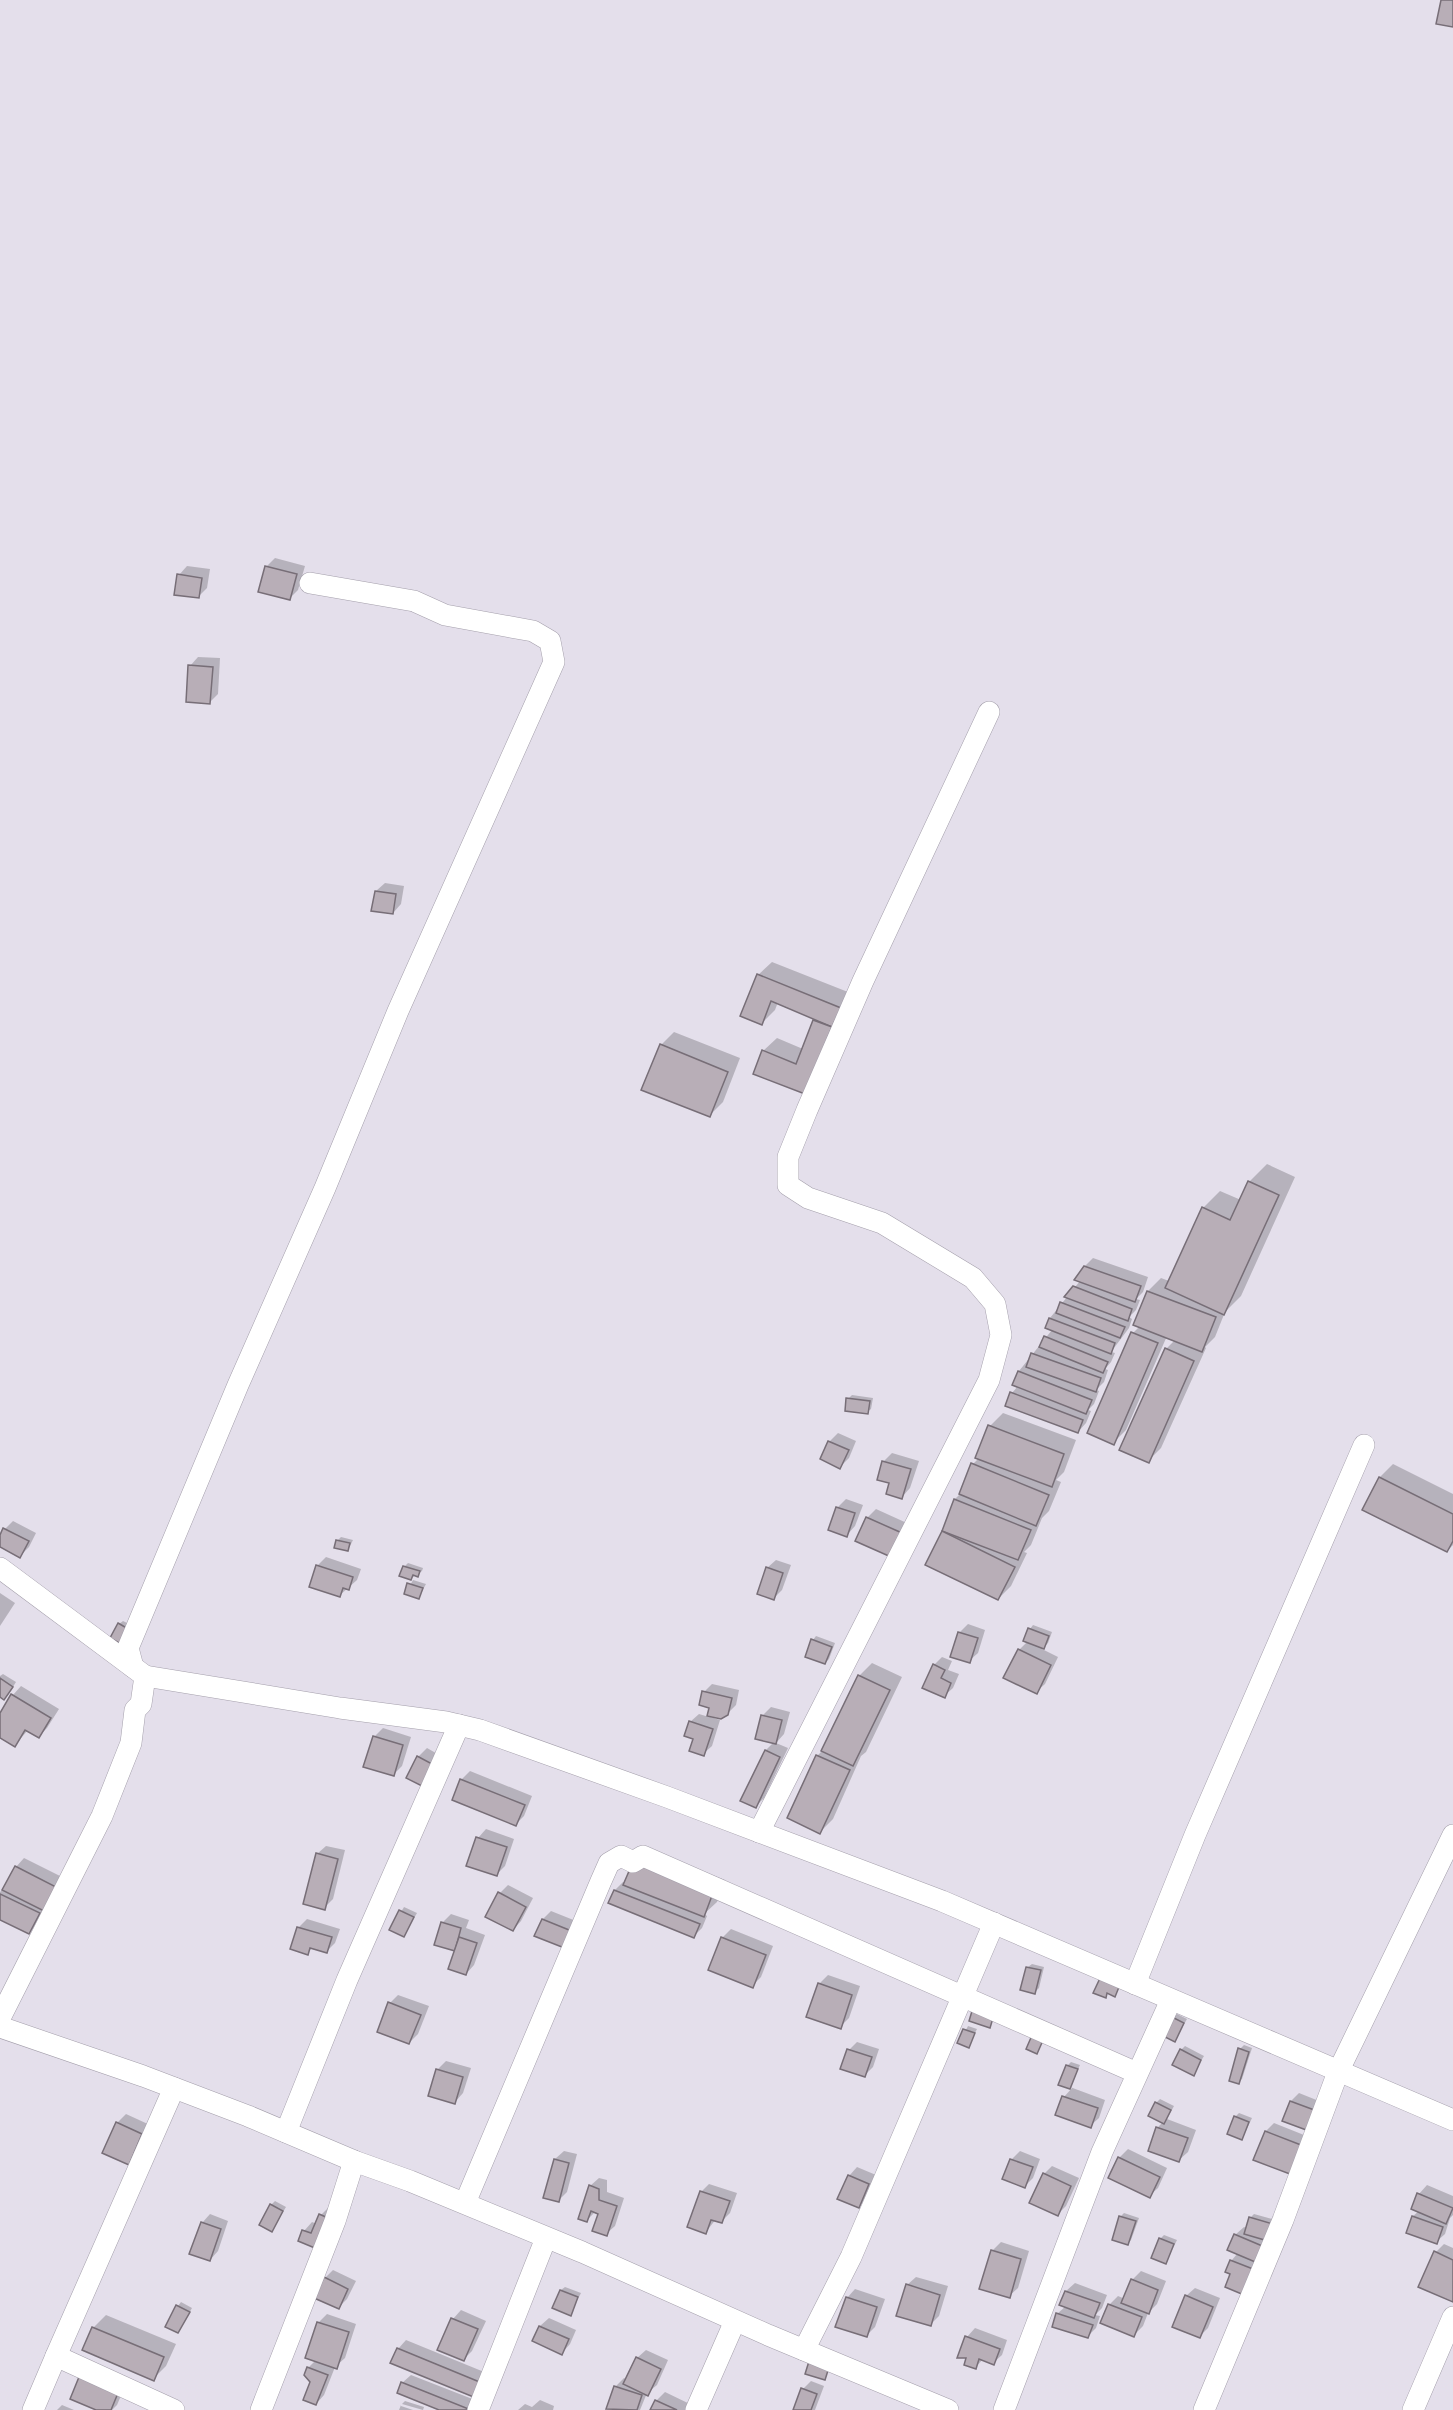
<svg xmlns="http://www.w3.org/2000/svg" width="1453" height="2410" font-family="'Varela Round',sans-serif">
  <rect width="100%" height="100%" fill="#e4dfeb"/>
  <g fill="#0003">
    <polygon points="275,558 305,566 298,590 289,599 266,567"/>
    <polygon points="187,566 210,569 207,588 198,597 179,575"/>
    <polygon points="198,657 220,658 218,694 210,702 190,666"/>
    <polygon points="385,883 404,886 401,904 393,913 376,891"/>
    <polygon points="772,962 853,994 818,1079 763,1051 777,1038 803,1049 815,1018 778,1002 775,1010 762,1023 758,975"/>
    <polygon points="674,1032 740,1058 723,1102 709,1116 661,1045"/>
    <polygon points="1267,1164 1295,1177 1241,1296 1225,1312 1215,1337 1205,1347 1206,1348 1161,1448 1148,1461 1166,1349 1175,1340 1167,1336 1126,1430 1113,1443 1089,1433 1133,1333 1140,1326 1135,1324 1148,1291 1161,1278 1169,1281 1203,1208 1220,1191 1241,1200 1249,1182"/>
    <polygon points="1093,1258 1148,1277 1143,1292 1136,1299 1140,1300 1136,1310 1129,1317 1132,1319 1129,1328 1111,1352 1115,1353 1111,1362 1105,1369 1108,1370 1104,1382 1096,1390 1099,1391 1094,1404 1088,1410 1091,1411 1086,1423 1078,1432 1012,1393 1018,1386 1019,1371 1052,1330 1047,1328 1050,1318 1080,1281 1085,1266"/>
    <polygon points="852,1395 873,1398 871,1409 867,1412 848,1399"/>
    <polygon points="1003,1413 1076,1440 1064,1472 1056,1480 1061,1482 1049,1511 1042,1518 1031,1545 1024,1552 1027,1553 1011,1586 998,1599 944,1532 955,1499 960,1494 973,1464 979,1458 990,1426"/>
    <polygon points="838,1433 856,1441 849,1458 840,1467 822,1458 829,1442"/>
    <polygon points="892,1453 919,1461 910,1488 902,1497 891,1482 883,1462"/>
    <polygon points="1393,1464 1453,1494 1453,1545 1447,1551 1364,1509 1380,1477"/>
    <polygon points="846,1499 863,1505 855,1526 847,1535 837,1508"/>
    <polygon points="876,1509 909,1524 899,1547 867,1518"/>
    <polygon points="13,1521 36,1533 29,1547 20,1556 0,1545 0,1538 5,1529"/>
    <polygon points="341,1537 353,1540 348,1550 337,1541"/>
    <polygon points="326,1557 361,1569 357,1580 340,1595 317,1566"/>
    <polygon points="776,1560 791,1565 782,1590 774,1598 767,1568"/>
    <polygon points="408,1563 423,1568 422,1571 411,1578 404,1567"/>
    <polygon points="413,1580 426,1584 419,1597 406,1593"/>
    <polygon points="0,1593 15,1603 0,1626"/>
    <polygon points="123,1621 133,1626 132,1642 119,1624"/>
    <polygon points="968,1624 985,1630 978,1653 969,1661 959,1633"/>
    <polygon points="1033,1625 1052,1632 1048,1643 1042,1649 1058,1657 1045,1684 1036,1692 1019,1650 1028,1641 1030,1629"/>
    <polygon points="816,1636 835,1643 829,1659 825,1663 813,1640"/>
    <polygon points="942,1657 952,1661 948,1670 959,1674 953,1688 944,1696 934,1665"/>
    <polygon points="872,1663 902,1677 866,1752 861,1756 833,1819 820,1832 817,1756 822,1751 859,1676"/>
    <polygon points="3,1674 16,1682 8,1695 0,1696 0,1676"/>
    <polygon points="712,1684 739,1690 736,1705 727,1714 712,1715 711,1717 720,1720 712,1746 703,1754 694,1738 690,1722 699,1714 709,1717 711,1707 704,1692"/>
    <polygon points="21,1686 59,1709 47,1728 38,1737 28,1730 15,1745 0,1736 0,1716 13,1695"/>
    <polygon points="771,1707 790,1712 784,1734 776,1743 788,1748 764,1798 756,1806 742,1801 766,1750 774,1742 762,1716"/>
    <polygon points="383,1728 411,1737 402,1766 393,1775 374,1737"/>
    <polygon points="427,1748 441,1756 431,1776 418,1757"/>
    <polygon points="470,1771 532,1796 524,1816 516,1824 461,1780"/>
    <polygon points="486,1829 514,1839 505,1866 496,1875 478,1838"/>
    <polygon points="326,1846 345,1850 333,1899 324,1908 317,1854"/>
    <polygon points="647,1849 725,1880 717,1902 704,1914 707,1916 702,1928 694,1936 615,1890 623,1882 626,1883"/>
    <polygon points="24,1858 66,1879 37,1924 29,1933 0,1919 0,1892 5,1887 16,1867"/>
    <polygon points="508,1885 533,1898 521,1921 513,1930 500,1893"/>
    <polygon points="404,1907 417,1913 404,1935 391,1929"/>
    <polygon points="551,1911 581,1923 575,1939 536,1935 543,1919"/>
    <polygon points="451,1914 469,1920 466,1928 485,1935 474,1965 466,1974 442,1923"/>
    <polygon points="307,1919 340,1929 335,1943 327,1951 313,1947 307,1953 298,1928"/>
    <polygon points="731,1929 773,1946 761,1977 752,1986 722,1938"/>
    <polygon points="1032,1964 1044,1967 1039,1988 1035,1992 1028,1967"/>
    <polygon points="828,1975 860,1986 849,2018 840,2027 819,1984"/>
    <polygon points="398,1995 429,2006 418,2034 409,2043 390,2003"/>
    <polygon points="1177,2014 1187,2019 1175,2040 1173,2018"/>
    <polygon points="968,2026 977,2029 968,2046 959,2043"/>
    <polygon points="857,2042 879,2049 873,2067 864,2076 849,2050"/>
    <polygon points="1244,2045 1252,2048 1242,2079 1238,2082 1240,2049"/>
    <polygon points="1185,2046 1204,2056 1193,2074 1181,2050"/>
    <polygon points="446,2061 471,2068 463,2093 455,2102 437,2070"/>
    <polygon points="1071,2062 1080,2065 1070,2087 1105,2100 1099,2118 1090,2126 1057,2115 1064,2097 1072,2088 1060,2084 1067,2066"/>
    <polygon points="1299,2093 1324,2103 1318,2121 1291,2101"/>
    <polygon points="1160,2099 1174,2106 1167,2119 1196,2130 1188,2152 1179,2160 1150,2150 1158,2127 1163,2122 1156,2103"/>
    <polygon points="1239,2113 1252,2118 1242,2139 1235,2117"/>
    <polygon points="126,2114 150,2125 137,2154 117,2123"/>
    <polygon points="1274,2123 1309,2137 1298,2164 1266,2131"/>
    <polygon points="1128,2149 1167,2168 1158,2188 1149,2196 1119,2158"/>
    <polygon points="564,2151 577,2154 567,2192 558,2201 555,2159"/>
    <polygon points="1020,2151 1040,2159 1033,2178 1025,2186 1011,2160"/>
    <polygon points="1052,2166 1079,2178 1066,2206 1058,2214 1044,2174"/>
    <polygon points="857,2167 876,2175 867,2198 859,2207 849,2176"/>
    <polygon points="599,2178 607,2180 607,2192 624,2198 615,2226 606,2234 600,2213 596,2211 587,2220 590,2186"/>
    <polygon points="709,2184 737,2193 730,2213 722,2221 716,2219 706,2232 701,2192"/>
    <polygon points="1427,2185 1453,2196 1453,2215 1450,2218 1445,2234 1436,2242 1408,2232 1413,2216 1419,2211 1412,2208 1419,2194"/>
    <polygon points="275,2201 286,2207 272,2230 271,2205"/>
    <polygon points="329,2207 330,2241 300,2240 304,2231 312,2222 317,2224 321,2215"/>
    <polygon points="1124,2213 1139,2218 1131,2240 1128,2243 1120,2217"/>
    <polygon points="210,2214 228,2221 218,2251 210,2260 202,2223"/>
    <polygon points="1254,2214 1276,2220 1252,2284 1232,2273 1231,2261 1238,2253 1235,2235 1244,2227 1247,2228 1250,2218"/>
    <polygon points="1164,2235 1177,2240 1166,2262 1160,2239"/>
    <polygon points="1001,2242 1029,2251 1018,2288 1009,2296 992,2251"/>
    <polygon points="1444,2244 1453,2248 1453,2301 1436,2252"/>
    <polygon points="333,2270 356,2281 347,2299 338,2308 325,2278"/>
    <polygon points="1141,2271 1166,2281 1157,2304 1148,2313 1143,2326 1134,2335 1109,2305 1118,2296 1125,2299 1132,2280"/>
    <polygon points="916,2277 948,2286 939,2316 930,2325 907,2285"/>
    <polygon points="1075,2283 1107,2295 1102,2308 1095,2315 1100,2316 1096,2328 1088,2336 1057,2314 1066,2306 1061,2305 1066,2291"/>
    <polygon points="565,2287 581,2293 570,2314 561,2290"/>
    <polygon points="1195,2288 1220,2298 1208,2328 1199,2337 1186,2296"/>
    <polygon points="855,2289 885,2299 875,2327 866,2336 847,2298"/>
    <polygon points="181,2302 192,2308 178,2332 178,2306"/>
    <polygon points="461,2310 486,2321 472,2351 463,2360 439,2349 453,2319"/>
    <polygon points="327,2314 356,2324 345,2358 335,2367 324,2395 316,2404 308,2368 316,2360 318,2323"/>
    <polygon points="106,2315 176,2344 166,2366 153,2379 93,2328"/>
    <polygon points="549,2318 576,2330 570,2344 562,2353 534,2341 540,2326"/>
    <polygon points="975,2328 1007,2340 1002,2355 993,2363 983,2359 975,2368 967,2337"/>
    <polygon points="406,2340 489,2374 484,2387 398,2349"/>
    <polygon points="646,2350 668,2360 657,2385 647,2393 640,2410 615,2410 608,2408 615,2387 624,2378 627,2380 637,2358"/>
    <polygon points="411,2375 480,2402 480,2410 443,2410 402,2383"/>
    <polygon points="811,2381 824,2386 815,2410 794,2410 803,2389"/>
    <polygon points="126,2384 117,2405 112,2410 100,2410"/>
    <polygon points="665,2392 696,2407 695,2410 652,2410 656,2401"/>
    <polygon points="540,2400 554,2406 553,2410 518,2410 525,2404 532,2407"/>
    <polygon points="405,2401 424,2407 423,2410 402,2404"/>
    <polygon points="62,2405 74,2410 57,2410"/>
    <polygon points="401,2405 401,2406 413,2410 399,2410"/>
  </g>
  <g fill="#b8aeb7" stroke="#776e77" stroke-width="1.5">
    <polygon points="1441,0 1453,0 1453,27 1436,24"/>
    <polygon points="265,566 297,574 290,600 258,592"/>
    <polygon points="177,574 202,578 199,598 174,595"/>
    <polygon points="188,665 213,667 210,704 186,702"/>
    <polygon points="375,891 396,894 393,914 371,911"/>
    <polygon points="757,974 841,1008 832,1027 771,1001 762,1025 740,1016"/>
    <polygon points="813,1020 832,1027 805,1094 753,1074 762,1050 796,1064"/>
    <polygon points="660,1044 728,1072 710,1117 641,1090"/>
    <polygon points="1248,1181 1279,1195 1224,1315 1165,1288 1202,1207 1230,1220"/>
    <polygon points="1084,1266 1141,1286 1135,1302 1074,1280"/>
    <polygon points="1073,1286 1132,1309 1128,1321 1064,1297"/>
    <polygon points="1147,1291 1216,1317 1202,1352 1133,1325"/>
    <polygon points="1060,1302 1125,1327 1120,1338 1056,1313"/>
    <polygon points="1049,1318 1115,1343 1111,1354 1045,1328"/>
    <polygon points="1131,1332 1158,1343 1114,1445 1087,1433"/>
    <polygon points="1044,1336 1108,1362 1103,1373 1039,1347"/>
    <polygon points="1165,1348 1194,1361 1149,1463 1119,1450"/>
    <polygon points="1031,1353 1101,1378 1096,1392 1026,1367"/>
    <polygon points="1018,1371 1092,1400 1086,1414 1012,1385"/>
    <polygon points="1010,1392 1083,1420 1078,1433 1005,1406"/>
    <polygon points="846,1398 870,1401 868,1414 845,1411"/>
    <polygon points="988,1425 1064,1454 1052,1487 975,1458"/>
    <polygon points="828,1441 849,1450 840,1469 820,1459"/>
    <polygon points="882,1461 911,1469 902,1499 886,1494 889,1483 877,1480"/>
    <polygon points="971,1463 1049,1495 1036,1526 959,1494"/>
    <polygon points="1379,1477 1453,1514 1453,1541 1447,1552 1362,1510"/>
    <polygon points="954,1499 1031,1530 1018,1560 942,1531"/>
    <polygon points="836,1507 855,1513 847,1537 828,1530"/>
    <polygon points="866,1517 902,1533 891,1557 855,1541"/>
    <polygon points="3,1528 29,1541 20,1558 0,1547 0,1535"/>
    <polygon points="942,1531 1015,1567 998,1600 925,1565"/>
    <polygon points="336,1540 350,1543 348,1551 334,1548"/>
    <polygon points="316,1565 353,1577 349,1590 343,1588 340,1597 309,1587"/>
    <polygon points="403,1566 420,1571 418,1577 413,1575 411,1580 399,1576"/>
    <polygon points="766,1567 783,1573 774,1600 757,1594"/>
    <polygon points="407,1583 423,1588 419,1599 404,1594"/>
    <polygon points="118,1623 130,1630 128,1648 110,1638"/>
    <polygon points="1028,1628 1049,1636 1044,1649 1023,1641"/>
    <polygon points="958,1632 978,1638 970,1663 950,1657"/>
    <polygon points="811,1639 832,1647 825,1664 805,1657"/>
    <polygon points="1018,1649 1051,1665 1037,1694 1003,1678"/>
    <polygon points="933,1664 945,1670 941,1678 951,1683 945,1698 922,1688"/>
    <polygon points="858,1675 890,1690 853,1766 821,1751"/>
    <polygon points="0,1678 13,1687 4,1700 0,1697"/>
    <polygon points="702,1691 732,1698 728,1715 721,1719 707,1716 709,1708 699,1705"/>
    <polygon points="11,1694 51,1718 39,1738 25,1730 15,1747 0,1738 0,1713"/>
    <polygon points="761,1715 782,1720 776,1744 755,1739"/>
    <polygon points="689,1721 713,1729 704,1756 689,1751 693,1739 684,1736"/>
    <polygon points="373,1736 403,1745 394,1776 363,1767"/>
    <polygon points="765,1750 780,1757 756,1808 740,1801"/>
    <polygon points="816,1755 850,1770 820,1834 787,1818"/>
    <polygon points="417,1756 434,1765 422,1786 406,1778"/>
    <polygon points="460,1779 525,1805 516,1826 452,1800"/>
    <polygon points="476,1837 507,1847 497,1876 466,1866"/>
    <polygon points="316,1853 338,1859 325,1910 303,1904"/>
    <polygon points="633,1862 713,1893 704,1917 623,1885"/>
    <polygon points="15,1866 58,1888 46,1912 2,1890"/>
    <polygon points="614,1890 700,1924 694,1938 608,1903"/>
    <polygon points="498,1892 526,1907 513,1931 485,1917"/>
    <polygon points="0,1894 40,1913 29,1934 0,1920"/>
    <polygon points="399,1910 414,1917 404,1937 389,1930"/>
    <polygon points="542,1919 574,1932 567,1949 534,1936"/>
    <polygon points="441,1922 461,1928 455,1951 434,1945"/>
    <polygon points="297,1927 332,1937 327,1953 310,1948 308,1955 290,1949"/>
    <polygon points="459,1937 477,1943 466,1975 448,1969"/>
    <polygon points="721,1937 766,1955 753,1988 708,1970"/>
    <polygon points="1026,1967 1041,1970 1035,1994 1020,1990"/>
    <polygon points="1102,1974 1121,1982 1115,1997 1107,1993 1106,1998 1093,1993"/>
    <polygon points="818,1983 852,1995 841,2029 806,2017"/>
    <polygon points="388,2002 421,2015 409,2044 377,2032"/>
    <polygon points="972,2011 993,2018 990,2028 969,2021"/>
    <polygon points="1172,2017 1184,2023 1175,2042 1163,2036"/>
    <polygon points="963,2029 975,2033 969,2048 957,2043"/>
    <polygon points="1033,2033 1044,2038 1037,2054 1026,2049"/>
    <polygon points="1238,2048 1249,2052 1239,2084 1229,2081"/>
    <polygon points="847,2049 872,2057 865,2077 840,2069"/>
    <polygon points="1180,2049 1201,2060 1194,2076 1172,2065"/>
    <polygon points="1066,2065 1078,2069 1070,2089 1058,2085"/>
    <polygon points="436,2069 463,2077 455,2104 428,2096"/>
    <polygon points="1062,2096 1098,2108 1091,2128 1055,2115"/>
    <polygon points="1290,2101 1317,2111 1309,2131 1282,2121"/>
    <polygon points="1155,2102 1171,2110 1164,2124 1148,2116"/>
    <polygon points="1234,2116 1249,2122 1242,2140 1227,2134"/>
    <polygon points="116,2122 142,2134 129,2165 102,2153"/>
    <polygon points="1156,2127 1188,2138 1179,2162 1148,2151"/>
    <polygon points="1265,2131 1301,2145 1290,2174 1253,2160"/>
    <polygon points="1118,2157 1160,2177 1150,2198 1108,2178"/>
    <polygon points="554,2159 569,2163 559,2202 543,2198"/>
    <polygon points="1010,2159 1033,2167 1025,2188 1002,2179"/>
    <polygon points="1043,2173 1071,2186 1058,2216 1029,2203"/>
    <polygon points="848,2175 869,2184 859,2208 837,2199"/>
    <polygon points="589,2185 599,2189 599,2200 617,2206 607,2236 592,2231 598,2214 591,2211 587,2222 578,2219"/>
    <polygon points="700,2191 730,2201 722,2223 711,2220 706,2234 687,2227"/>
    <polygon points="1417,2193 1453,2208 1446,2224 1411,2209"/>
    <polygon points="270,2204 283,2211 272,2232 259,2225"/>
    <polygon points="319,2214 335,2221 322,2251 298,2241 302,2230 311,2233"/>
    <polygon points="1119,2216 1136,2221 1128,2245 1112,2240"/>
    <polygon points="1412,2216 1443,2227 1437,2244 1406,2233"/>
    <polygon points="1249,2217 1273,2224 1268,2241 1244,2234"/>
    <polygon points="201,2222 221,2229 210,2261 189,2254"/>
    <polygon points="1234,2234 1267,2248 1260,2264 1227,2250"/>
    <polygon points="1159,2238 1174,2244 1166,2264 1151,2258"/>
    <polygon points="991,2250 1021,2259 1010,2298 979,2289"/>
    <polygon points="1434,2251 1453,2260 1453,2302 1418,2287"/>
    <polygon points="1230,2260 1253,2269 1244,2295 1225,2287 1230,2274 1225,2272"/>
    <polygon points="324,2277 348,2289 339,2309 314,2298"/>
    <polygon points="1131,2279 1158,2290 1149,2314 1121,2303"/>
    <polygon points="906,2284 940,2295 931,2326 896,2316"/>
    <polygon points="560,2290 578,2297 571,2316 552,2308"/>
    <polygon points="1065,2291 1100,2303 1094,2318 1059,2305"/>
    <polygon points="1185,2295 1213,2307 1200,2338 1172,2327"/>
    <polygon points="846,2297 877,2307 867,2337 835,2327"/>
    <polygon points="1108,2304 1142,2317 1134,2337 1100,2323"/>
    <polygon points="176,2305 190,2312 178,2333 165,2327"/>
    <polygon points="1056,2313 1093,2325 1088,2338 1052,2327"/>
    <polygon points="451,2318 478,2329 464,2361 437,2350"/>
    <polygon points="317,2322 349,2332 337,2369 305,2358"/>
    <polygon points="539,2326 569,2339 562,2355 532,2341"/>
    <polygon points="92,2327 164,2357 154,2381 82,2350"/>
    <polygon points="965,2336 1000,2349 994,2365 979,2359 976,2369 964,2365 966,2358 957,2358"/>
    <polygon points="397,2348 482,2383 476,2398 390,2363"/>
    <polygon points="636,2357 661,2369 648,2396 623,2384"/>
    <polygon points="810,2358 830,2364 825,2380 805,2374"/>
    <polygon points="307,2367 328,2375 316,2405 303,2400 310,2382 304,2375"/>
    <polygon points="79,2377 118,2393 111,2410 96,2410 70,2399"/>
    <polygon points="401,2382 471,2410 439,2410 397,2393"/>
    <polygon points="614,2386 642,2395 637,2410 606,2409"/>
    <polygon points="801,2388 817,2394 811,2410 793,2410"/>
    <polygon points="655,2400 677,2410 650,2410"/>
  </g>
  <g fill="none" stroke-linecap="round" stroke-linejoin="round">
    <g stroke="#a49fab" stroke-width="22">
      <g id="minor">
        <polyline points="0,1568 145,1676 141,1704 135,1710 131,1743 102,1816 0,2018"/>
        <polyline points="133,1667 128,1648 238,1385 325,1188 398,1011 554,662 550,641 533,631 445,615 414,601 310,583"/>
        <polyline points="145,1676 340,1708 446,1722 480,1730 667,1797 942,1901 1453,2120"/>
        <polyline points="759,1832 989,1380 1001,1335 995,1304 973,1278 882,1223 808,1198 788,1185 788,1157 807,1110 863,981 989,712"/>
        <polyline points="1135,1984 1195,1835 1364,1445"/>
        <polyline points="0,2027 143,2076 248,2116 354,2161 410,2181 582,2252 768,2335 948,2410"/>
        <polyline points="286,2132 347,1980 459,1725"/>
        <polyline points="465,2203 601,1881 609,1863 621,1856 633,1862 643,1856 1137,2073"/>
        <polyline points="804,2350 851,2257 994,1923"/>
        <polyline points="56,2356 174,2088"/>
        <polyline points="33,2410 56,2356 174,2410"/>
        <polyline points="261,2410 335,2221 354,2161"/>
        <polyline points="478,2410 546,2238"/>
        <polyline points="696,2410 735,2321"/>
        <polyline points="1004,2410 1102,2152 1171,2000"/>
        <polyline points="1204,2410 1283,2220 1338,2072 1453,1835"/>
        <polyline points="1413,2410 1453,2317"/>
      </g>
    </g>
    <use href="#minor" stroke="#fff" stroke-width="21"/>
  </g>
</svg>
